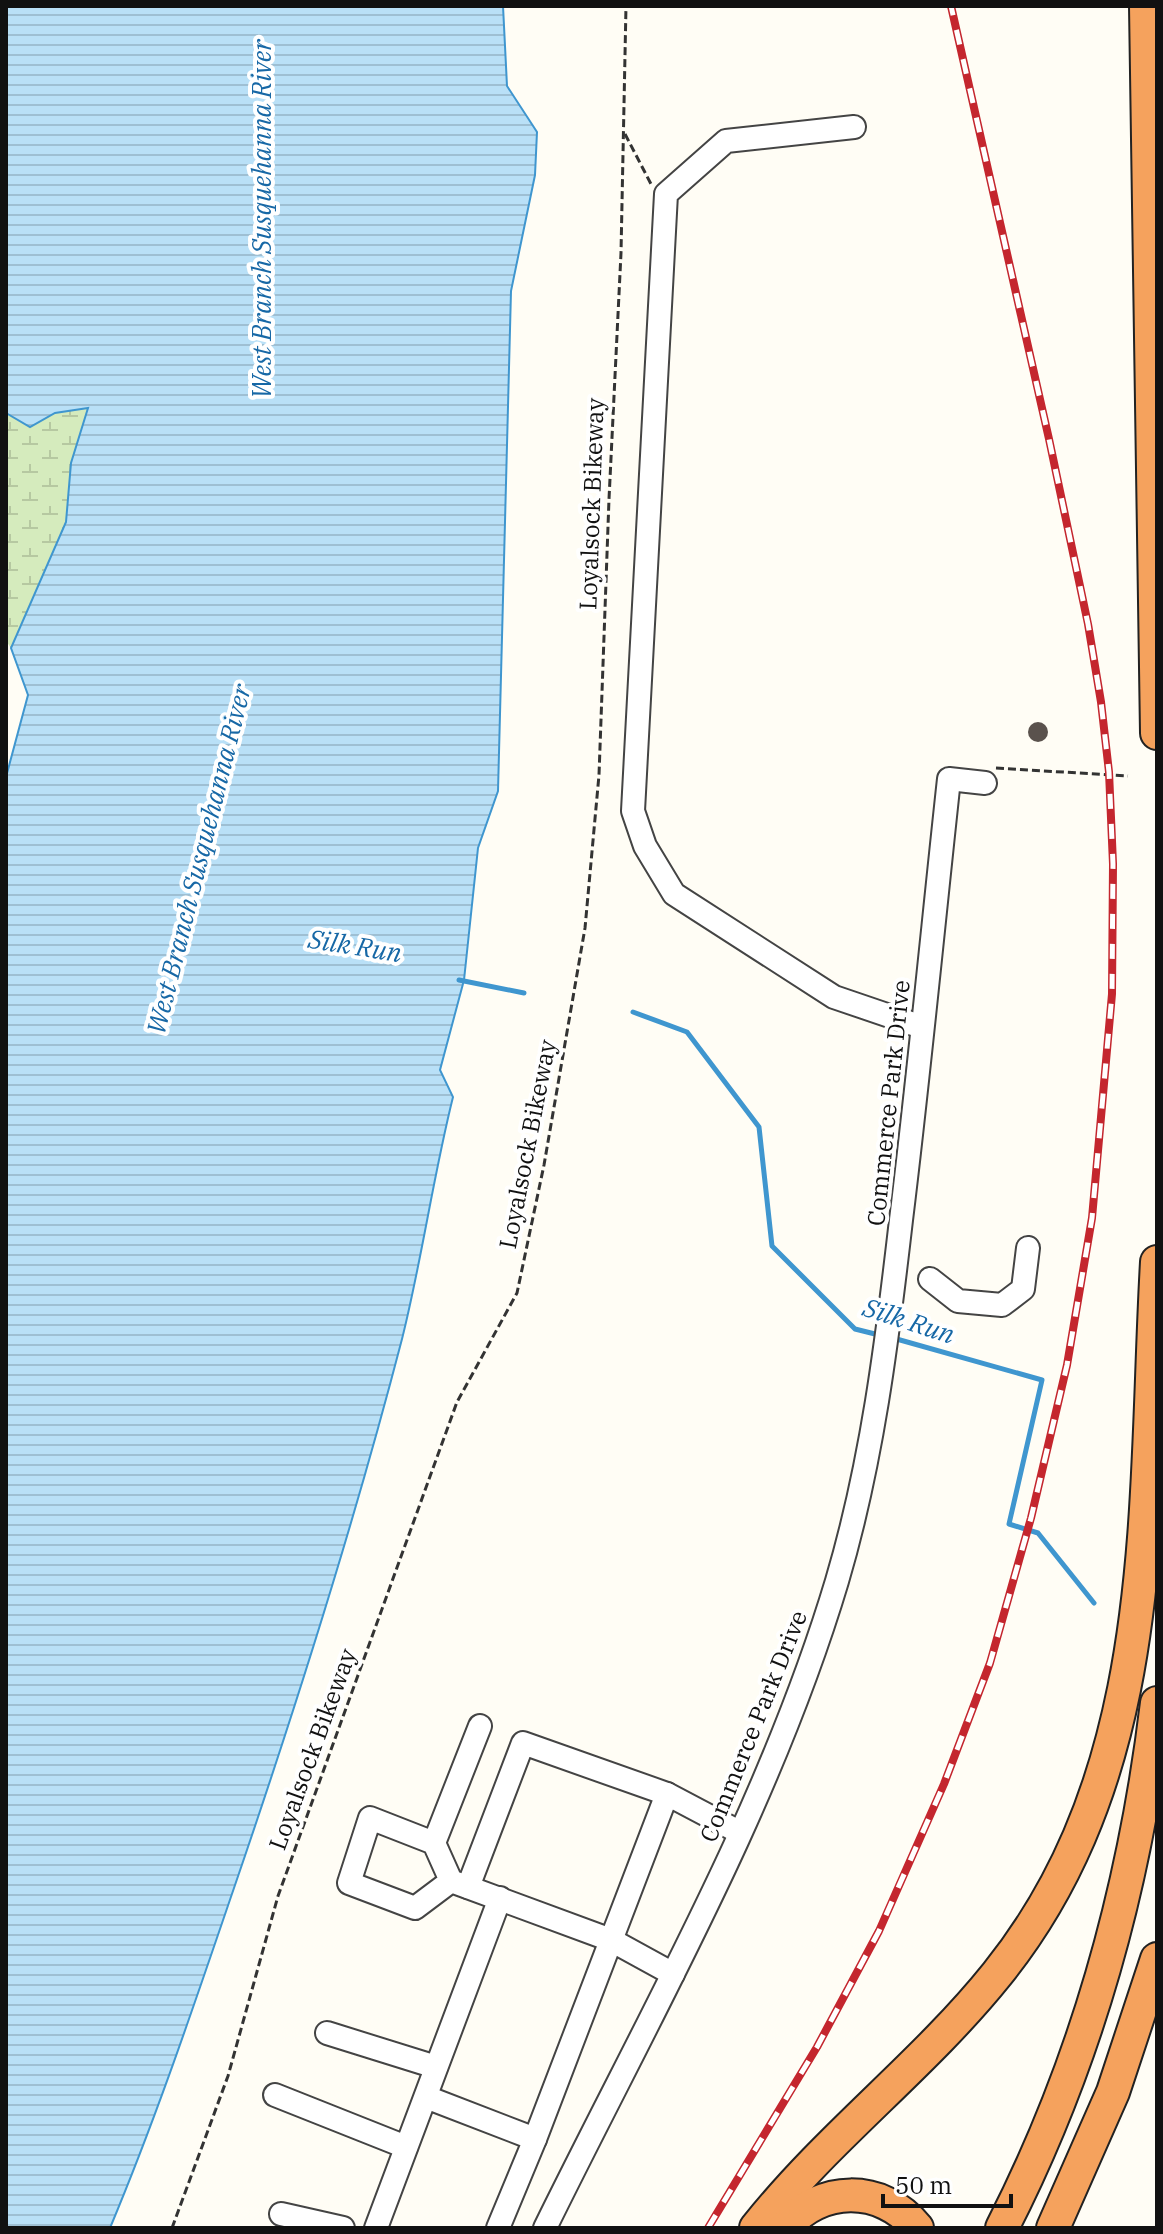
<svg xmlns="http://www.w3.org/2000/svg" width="1163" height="2234" font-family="'IBM Plex Serif',serif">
  <defs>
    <pattern id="wetland-marsh" width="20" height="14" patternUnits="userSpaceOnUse" patternTransform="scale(2)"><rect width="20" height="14" fill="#d5ebbd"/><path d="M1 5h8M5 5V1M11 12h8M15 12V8" fill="none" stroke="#b6c8a1"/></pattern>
    <pattern id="water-rules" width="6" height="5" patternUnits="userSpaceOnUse" patternTransform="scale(2)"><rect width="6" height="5" fill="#b9e0f7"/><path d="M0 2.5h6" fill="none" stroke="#9ebfd3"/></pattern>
  </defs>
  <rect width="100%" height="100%" fill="#fffdf5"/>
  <polygon fill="url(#wetland-marsh)" points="88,407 71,463 66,522 11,648 6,641 6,413 30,427 55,413"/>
  <path fill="url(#water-rules)" stroke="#3f96cf" stroke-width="2" d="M6,6h497l4,80 30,46 -2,43 -24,116 -13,500 -20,57 -14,132 -24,90 13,27c-20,80 -31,162 -51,242 -48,185 -106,368 -168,549 -39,114 -77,228 -124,340h-104v-1451l22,-82 -17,-47 55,-126 5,-59 17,-55 -33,5 -25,14 -24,-14z"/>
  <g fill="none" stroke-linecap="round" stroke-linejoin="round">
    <g stroke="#3f96cf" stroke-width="5">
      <polyline points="459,980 524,993"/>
      <polyline points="633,1012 687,1032 759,1127 772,1246 855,1329 879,1335"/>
      <polyline points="893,1338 1042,1380 1009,1524 1038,1533 1094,1603"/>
    </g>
  </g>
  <circle fill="#5a524d" cx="1038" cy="732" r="10"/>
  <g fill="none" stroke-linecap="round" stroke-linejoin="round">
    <g stroke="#444" stroke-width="26">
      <g id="minor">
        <polyline points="854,127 726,141 666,194 633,811 645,846 674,894 834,997 922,1027"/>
        <polyline points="930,1279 958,1301 1002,1305 1023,1289 1028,1248"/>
        <polyline points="434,1843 480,1726"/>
        <polyline points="451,1881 415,1908 349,1883 370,1818 434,1843 451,1881 611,1940 673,1974"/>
        <polyline points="468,1887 523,1743 667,1794 739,1832"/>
        <polyline points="327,2033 436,2067"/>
        <polyline points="275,2095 406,2147"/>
        <polyline points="426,2097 535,2139"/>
        <polyline points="281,2214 343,2228"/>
        <polyline points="376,2228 500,1898"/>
        <polyline points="498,2228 535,2139 667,1794"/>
        <path d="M545,2228c104,-212 224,-420 292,-647 35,-118 50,-239 64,-361 18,-146 32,-294 48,-441l36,4"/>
      </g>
    </g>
    <g stroke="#222" stroke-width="36">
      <g id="highway">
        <polyline points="1146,6 1157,733"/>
        <path d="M756,2228c73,-92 168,-163 241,-254 165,-205 146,-466 160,-712"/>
        <path d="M785,2228c34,-43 97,-44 132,0"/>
        <path d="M1002,2228c84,-164 133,-342 155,-525"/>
        <polyline points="1053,2228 1113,2092 1157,1959"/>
      </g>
    </g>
    <g stroke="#333" stroke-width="3" stroke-dasharray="8 4" stroke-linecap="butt">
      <polyline points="625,134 651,184"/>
      <polyline points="996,768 1128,776"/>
      <polyline points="172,2228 228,2076 278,1896 457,1402 517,1293 544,1165 585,928 599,775 609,499 621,253 626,6"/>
    </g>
    <use href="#minor" stroke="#fff" stroke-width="22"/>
    <use href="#highway" stroke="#f5a25d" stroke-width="32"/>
    <g stroke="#c4262e" stroke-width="8">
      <polyline id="rail" points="708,2228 817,2047 879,1931 944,1784 990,1663 1031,1518 1067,1365 1092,1218 1112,994 1113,864 1109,772 1101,702 1088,624 1049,439 951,6"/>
    </g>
    <use href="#rail" stroke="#fff" stroke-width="5" stroke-dasharray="15" stroke-linecap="butt"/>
  </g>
  <g text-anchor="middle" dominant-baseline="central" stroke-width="8" stroke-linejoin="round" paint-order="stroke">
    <g font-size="24" fill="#111" stroke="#fff">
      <text transform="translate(591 504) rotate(-88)">Loyalsock Bikeway</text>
      <text transform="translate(888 1103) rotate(-84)">Commerce Park Drive</text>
      <text transform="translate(527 1144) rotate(-79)">Loyalsock Bikeway</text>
      <text transform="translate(753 1726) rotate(-68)">Commerce Park Drive</text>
      <text transform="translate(312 1749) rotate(-70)">Loyalsock Bikeway</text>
    </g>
    <g font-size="26" font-style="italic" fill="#1768a6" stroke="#fff">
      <text transform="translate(261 219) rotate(-90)">West Branch Susquehanna River</text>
      <text transform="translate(198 859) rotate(-76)">West Branch Susquehanna River</text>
      <text transform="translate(355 945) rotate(9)">Silk Run</text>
      <text transform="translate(909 1320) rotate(18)">Silk Run</text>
    </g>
  </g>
  <rect width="1163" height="2234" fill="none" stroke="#111111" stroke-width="16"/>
  <path d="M883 2194v12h128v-12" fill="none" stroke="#111111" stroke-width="4"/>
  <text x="895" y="2194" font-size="24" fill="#111111" stroke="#ffffff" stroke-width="6" paint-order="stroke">50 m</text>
</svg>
